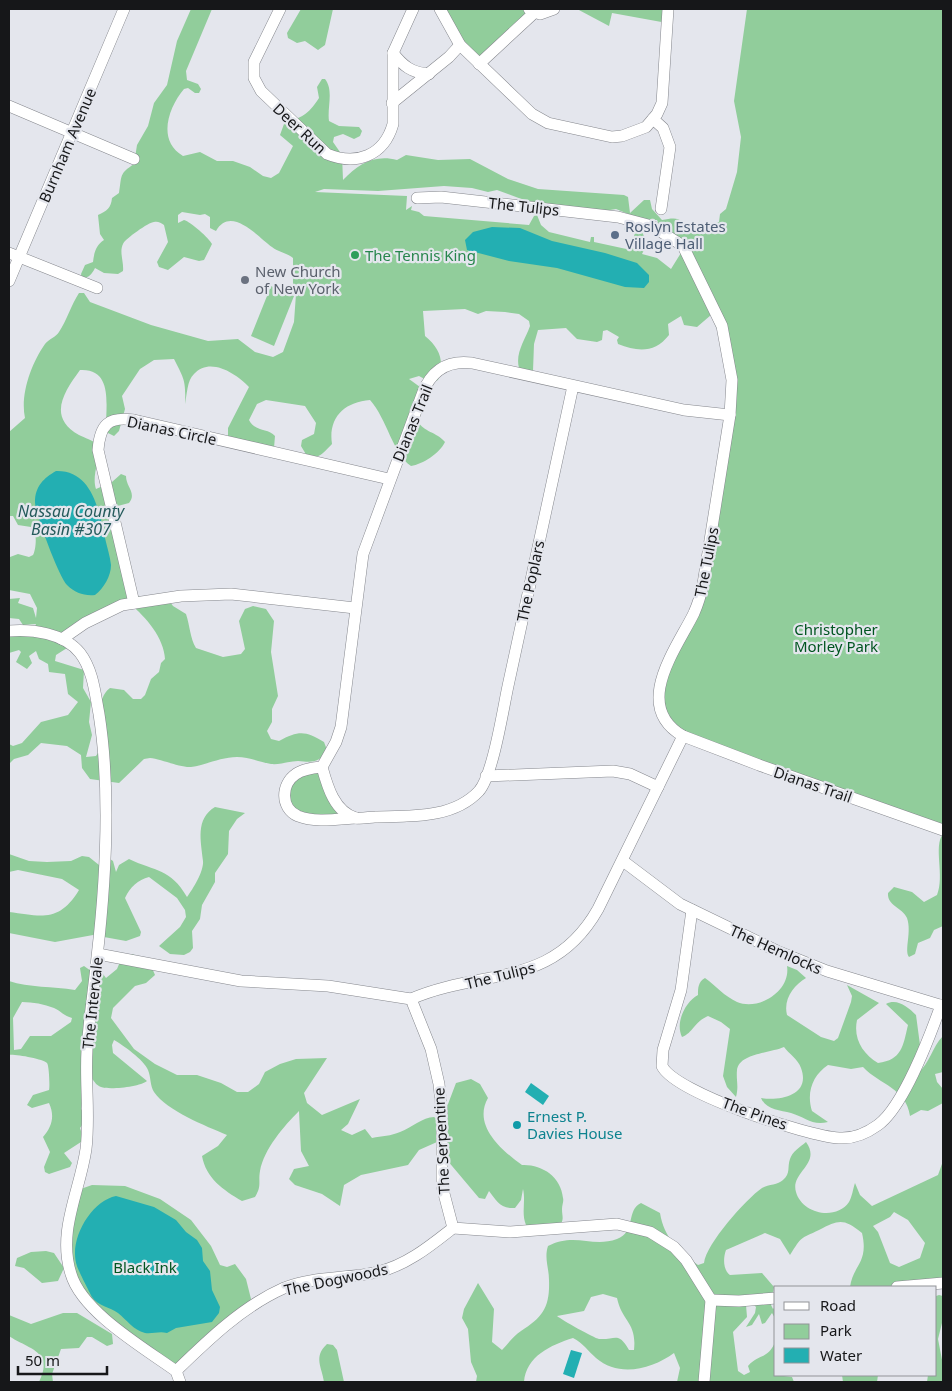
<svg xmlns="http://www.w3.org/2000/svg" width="952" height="1391" font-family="'Noto Sans',sans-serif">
  <rect width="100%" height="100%" fill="#e4e6ed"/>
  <g fill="#91cd9b" fill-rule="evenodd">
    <path d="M191,9h21l-26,62 1,9 11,4 3,5 -2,4h-4l-7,-5 -4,1c-16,19 -27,52 -1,67l17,-4 17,9h16l17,6 13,9 8,2 8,-5 14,-27 -13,-11 4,-11c19,-8 23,-8 35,-26l-2,-11 5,-8h3c9,11 2,29 4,42l10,5 20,1 3,4 -2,5 -6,3 -11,-5 -9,3 -1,5 9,13 1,25c15,-16 32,-26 54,-20l9,-5 32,5 32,-1 38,20 30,10 86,6 4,2 2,16 14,-13h6l2,9 10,11c15,-3 21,-3 26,13l15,-3 16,-8 1,-8 6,-5 11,-37 4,-35 -7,-36 13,-92h196v821l-266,-98 -18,-36 35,-82 37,-201 -2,-56 -18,-42 -14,12 -13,-2 -3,-9 -13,8 1,11c-14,18 -31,17 -51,9l-1,-4 2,-3 -12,-7 -4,1 -1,9 -5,2 -20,-3 -11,-11 -28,2 -4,14 -1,27 -14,-3c-4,-15 6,-28 11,-42l-1,-5 -10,-7 -14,-2 -19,-1 -8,3 -13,-5 -42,2 2,25c15,12 20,26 13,44l-6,3 -13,-7 -10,3 11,8 1,27 -3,7c5,11 19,11 27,21 -6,12 -22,22 -34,24 -18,-12 -24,-47 -41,-66 -26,2 -42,18 -38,44 -8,8 -13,16 -25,12l-6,-10 1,-6 12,-6 2,-11 -11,-17 -39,-6 -9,4 -8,16c6,12 19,8 26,16l-1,12 -46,-11v-9l21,-41c-12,-13 -39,-31 -55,-13 -7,6 -7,21 -9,30 1,-24 -1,-25 -11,-45l-20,1 -14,9 -18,27 3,13 -6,22 -5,5 -8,-4c-1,-23 9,-64 -26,-62 -16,22 -33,47 -1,65 12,6 12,3 22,14 -3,11 -9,29 -5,40l16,-7 9,-8 5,2c0,11 11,17 3,27l-15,4 23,89c10,2 18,-2 28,-1l8,11 13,8c4,12 4,24 10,34l27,9 18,-3 4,-5 -6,-28 6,-12 8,-3 13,3 8,12 -3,31 7,44 -6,13v13l-5,9 4,8 8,2c20,-11 27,-10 45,1l3,8c-8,14 -16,12 -29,11 -9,0 -18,4 -27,3 -12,-2 -22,-7 -34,-7 -16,0 -31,8 -46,10 -10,1 -30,-8 -41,-9l-6,1 -25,24 -29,-4 -8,-11 -1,-13 -14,-9 -26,-3 -13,12 -14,4 -5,5v-20l4,2 9,-3 19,-21 27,-7 10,-13 -10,-8 -3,-20 -16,-2 -1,-8 -9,-5 -3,-8 -7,5 3,7 -5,6 -11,-7 5,-10 -2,-2 -10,3v-26l25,2 2,-5 -13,1 -4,-6 -10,-1v-19l11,-1 -2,5 15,5 3,10 1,-10 -7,-14 -21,-4 1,-33 8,-3 11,3 4,-2c3,-5 5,-25 -2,-28 -4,-1 -9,-1 -13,-2l-5,-9h-4v-84l16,-14c-5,-23 6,-54 20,-74 4,-5 11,-7 14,-12 8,-12 12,-27 20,-39h5l6,9 61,23 57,16 30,-2 17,13 18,5 10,-5 11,-30 2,-28 -3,-9v-27c-6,-5 -15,-6 -21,-11 -14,-10 -41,-42 -56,-16l-6,-3v-11l-5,-3 -5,1 -18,-3 -4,3v8l6,-3c7,2 25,18 28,24l-8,16 -5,1 -15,-4 -16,13 -9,-3 -2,-5 11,-20 -4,-17c-3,-2 -6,-4 -10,-3 -5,0 -29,17 -31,22 -4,8 1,18 0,27l-5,3 -14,-1 -9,-5c-3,6 -6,10 -13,10l-1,-4 4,-9 8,-3c1,-9 3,-17 11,-22l-4,-6 -2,-19c9,-4 13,-7 14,-17l7,-5c3,-18 0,-19 15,-29l3,-19 11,-19 6,-23 13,-18 10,-44zM444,186l28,2 16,4 9,-2 35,13 72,8 12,-2 27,11h14l3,7 24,21 -13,21 -14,-11 -15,-4 2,-4 -6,-4 6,-10 -3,-6 -16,-4 -1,4 11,2 -4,18 -37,-8v-5h-3l-1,5 -41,-10 -8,-7 -4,-10 -3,1 -5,9 -105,-9 -5,-4 -8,-2 1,-4 -6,4 1,-14 -92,-4 9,-3 54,2zM130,604c16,13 34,34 35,55l-4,4 -2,9 -8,7 -6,16 -4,4h-8l-9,-9 -14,-2c-20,15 0,48 -14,68l-10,1 6,-22 -3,-13 2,-20 -8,-14 1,-18 -29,-9 1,-6 11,-7 7,-15z"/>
    <polygon points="301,9 333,9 325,45 318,50 305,41 297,43 288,38 287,33"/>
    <polygon points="440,9 554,9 540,14 479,64"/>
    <polygon points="577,9 668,9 667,23 612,13 609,26"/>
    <polygon points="271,286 294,296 274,346 251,336"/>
    <polygon points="322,767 328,788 356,818 316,819 291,811 288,782"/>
    <path d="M215,807l30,6 -8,6 -8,12 -1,23 -13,19v9l-13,23 -2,14 -8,12 1,17 -3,4 -6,3 -14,-1 -11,-8 21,-19 6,-10 -1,-7 -8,-12 -28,-21c-11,3 -19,10 -24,21l16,34 -1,4 -14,5 -33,-6 -38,7 -46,-9v-21c32,4 50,11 70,-22l-17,-11 -44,-9 -9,2v-18l20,7 18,1 24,-1 11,-5 7,1 10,8 8,-8 6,4 3,11 3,-7 10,-6c27,13 41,9 58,38 6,-8 17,-26 16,-36 -2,-20 -8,-42 12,-54z"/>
    <path d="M943,834v92l-9,4 -4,8 -12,5 -3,11 -6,3c-5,-7 3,-25 -2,-39 -5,-11 -20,-12 -19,-25l6,-6 18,5 12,10 13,-7c8,-19 -4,-49 6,-61z"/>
    <path d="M132,954l17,7 6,14 -9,8 -11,3 -22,22 -2,10 23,31 21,15 22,11h20l24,8 16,9h11l11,-8 6,-12 15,-8 16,-5 31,-1 -23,35 3,10 15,12 38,-16 -12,25 -7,6 11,5 13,-6 7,9c10,-2 19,-2 28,-6 11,-4 23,-15 34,-15l4,3 7,-8 11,-29 15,-4 9,5 8,14c-16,28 15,53 34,67 19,-1 39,11 41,33 1,3 -1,7 -1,11 0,7 2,9 -1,15l-28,4 -7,-3c-5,-12 0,-23 -3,-36l-2,11 -6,8c-15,1 -19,-8 -26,-17l-4,8 -6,-1 -32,-38 -10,-18 -18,8 -11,15 -47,10 -17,10 -4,21 -18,-12 -27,-9 -6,-6 5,-10 15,-3 -8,-15 -2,-40c-15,15 -35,38 -39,60 -2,12 2,14 -5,26l-13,4c-19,-11 -36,-23 -40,-45l16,-10 9,-11c-21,-9 -60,-24 -73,-43 -4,-6 -3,-15 -6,-22 -4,-10 -25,-25 -34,-30l-2,5 1,8 34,28c-7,6 -38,9 -46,6 -5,-2 -6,-5 -9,-8l-8,13 -3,17 4,5v7l-5,7 4,12 -20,13 8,10 -2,4 -21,7 -4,-2 -1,-5 6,-15 -7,-15c9,-10 12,-21 6,-34l-17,5 -5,-3 6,-10 16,-5c1,-3 0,-25 -2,-27 -4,-4 -32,-9 -38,-8v-74c20,7 44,5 66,9l7,-9 -2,-13 4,-2 14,10 5,-2 3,4 11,-9 5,-12zM22,1002c11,0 22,2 32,6 7,3 10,8 18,10l-1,4 -20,14h-21l-9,13 -7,1 -1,-32z"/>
    <path d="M787,966l10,4 9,8c-12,7 -23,21 -19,37l34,22 13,4 4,-3 13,-36 1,-6 -5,-11 32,18 -22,17c-4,19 6,34 21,43 24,-3 25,-17 30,-38l-22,-21c11,-6 22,3 30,11l4,30 -7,17 5,11c12,-10 14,-26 25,-37v36l-8,2 2,8 6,7v14l-15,8 -7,-1 -11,6c-4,-28 -30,-31 -47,-49l-12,2 -23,-4c-15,10 -22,27 -16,46l16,11c-16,4 -23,-5 -37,-9 -11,-3 -25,-3 -30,-15 20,3 50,-3 40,-30 -3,-9 -12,-14 -17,-21 -13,6 -45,6 -47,23 -1,10 2,16 -1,27l-9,-10 -4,-11 7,-47 -9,-7 -13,-6c-14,6 -15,17 -26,21 -7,-14 3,-35 16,-42 0,-7 0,-13 7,-17 11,8 19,18 32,24 22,9 54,-11 50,-36z"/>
    <path d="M806,1142c16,22 -16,30 -10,50 6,22 40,29 53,10 3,-5 4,-13 6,-19l5,12 12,11 66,-31 5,-14v122l-28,4h-65c3,-22 19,-24 12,-54 -19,-15 -23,-13 -43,-3 -19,9 -17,6 -29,25l-10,-16 -15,-6 -39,17c-3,8 -3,20 4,25l32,-2 12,14 -3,18 2,4 3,-3v14l-4,-7 -7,10 -3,1 -3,-10 -7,11 -6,2 9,-14 1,-6 -3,-3 -7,1 1,12 -14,15 5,39 6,4 6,-3 -2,-6c12,-13 20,-6 28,-26v35l16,2 2,5h-117l3,-14 -6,-15c-22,16 -55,25 -78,5 -8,-7 -13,-15 -23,-20 -22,7 -47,18 -49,44h-48l1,-6 -6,-14 -3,-33 -6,-11 2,-9 14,-26 16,26 -2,33 10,8c6,-6 12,-15 19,-19 22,-14 29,-24 28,-51 0,-12 -5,-22 -1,-34 27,-14 44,2 69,-7 19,-7 9,-29 24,-36l19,10c4,25 18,37 38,52l6,-2c2,-19 42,-64 58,-75 7,-4 16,-3 21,-8 8,-7 4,-13 7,-21 2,-7 10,-12 16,-17zM894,1212l14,8 17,23 -5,15 -21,9 -9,-4 -12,-31 -5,-6 17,-9zM603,1294l14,4c5,24 20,24 17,52h-5c-11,-19 -13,-10 -30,-11 -5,-1 -37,-19 -42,-23l27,-5 7,-14z"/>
    <polygon points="92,1185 125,1186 160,1199 191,1220 211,1246 220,1265 227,1267 235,1264 246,1279 251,1299 248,1304 176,1371 103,1318 68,1264 75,1191"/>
    <polygon points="31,1252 46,1251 54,1253 64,1268 58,1281 42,1283 24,1268 15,1266 17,1258"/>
    <polygon points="939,1295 943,1296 943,1319 938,1339 943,1365 943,1382 927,1382 928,1375 936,1375 936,1296"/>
    <path d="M63,1313h14l35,21 1,10 -6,2 -15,-9h-5l-8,11 -18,1 -9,25 1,8h-14c16,-31 -11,-33 -30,-46v-21l22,9z"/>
    <path d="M327,1344l6,1 4,5 7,32h-20c-2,-15 -11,-25 3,-38z"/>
    <polygon points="842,1375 878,1375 877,1382 843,1382"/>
  </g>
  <g fill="#23afb2">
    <polygon points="492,227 520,228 552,241 605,253 637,263 649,275 649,282 644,288 625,287 557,268 509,261 467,250 465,240 473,232"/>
    <path d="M56,471c36,-1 43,39 49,67 2,9 5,18 6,27 0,11 -7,23 -16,30 -11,1 -20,-2 -28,-10 -8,-8 -32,-72 -32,-83 0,-16 9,-24 21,-31z"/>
    <polygon points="531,1083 549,1096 543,1105 525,1092"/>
    <path d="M116,1196l38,11 22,13 10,12 11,8 5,8 1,13 7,10 2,19 8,17 -1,6 -7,9 -36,6 -9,5c-8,-2 -14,1 -22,0 -12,-3 -18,-13 -27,-20 -8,-6 -20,-7 -26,-16 -2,-4 -14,-27 -15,-31 -9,-26 14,-65 39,-70z"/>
    <polygon points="571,1350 582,1353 574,1378 563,1374"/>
  </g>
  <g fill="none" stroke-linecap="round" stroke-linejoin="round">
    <g stroke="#85878d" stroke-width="12">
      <g id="minor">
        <path d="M280,9l-26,53v16l7,13 66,63c29,12 57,2 66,-30v-71l20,-44"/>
        <polyline points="440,9 460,45 532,114 548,123 612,137 622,136 646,127 657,114 662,103 668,9"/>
        <polyline points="529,9 540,14 554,9"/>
        <path d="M393,53c10,13 19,20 36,21"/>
        <polyline points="479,64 534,13"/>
        <polyline points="392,103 449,57 460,45"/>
        <polyline points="9,106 134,159"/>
        <polyline points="653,119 663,128 670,147 661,209"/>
        <path d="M417,198l24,-1 177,20 34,9 31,20 39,80 10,54 -2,35 -27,169c-2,10 -5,20 -9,29 -17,35 -63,93 -11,123l76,29 184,65"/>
        <polyline points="9,253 97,288"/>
        <polyline points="9,281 124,9"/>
        <path d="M573,386c-22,100 -44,200 -65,300 -5,23 -15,89 -29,105 -26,28 -69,25 -104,26 -5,0 -13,2 -19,1 -22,-6 -29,-33 -34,-51l14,-25 5,-15 22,-173 60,-162c9,-22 25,-32 49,-29l212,47 46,5"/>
        <path d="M134,603l-36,-153c2,-25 10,-34 36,-30l255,59"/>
        <path d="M9,631c23,-2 55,2 71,22 13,17 15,40 19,61 12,77 7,165 -2,243 -3,31 -8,62 -10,93 -2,33 3,66 -1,99 -6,42 -29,82 -15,125 11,38 73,74 105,97l4,11"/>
        <polyline points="62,639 85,623 122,605 181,596 231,594 355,608"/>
        <path d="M322,767c-9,1 -19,2 -26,7 -15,10 -16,34 2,42 17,7 40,3 58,2"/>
        <polyline points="486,776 613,771 630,774 658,787"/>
        <polyline points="623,861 680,904 777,951 827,971 943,1006"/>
        <path d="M692,910l-11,80 -18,60 -1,16c13,27 145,70 177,72 14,1 28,-5 39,-13 25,-18 52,-89 63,-120"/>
        <polyline points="98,954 241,981 328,986 411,999 431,1049 439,1084 442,1114 442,1186 453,1228 510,1232 617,1224 650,1232 674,1247 686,1260 711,1300 704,1382"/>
        <path d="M411,999c72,-31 142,-10 187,-90l85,-173"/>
        <polyline points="897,1287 943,1283"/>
        <polyline points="711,1300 739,1301 776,1298"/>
        <path d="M176,1371c32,-31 67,-65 108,-83 30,-12 63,-9 94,-16 29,-7 52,-26 75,-44"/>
      </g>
    </g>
    <use href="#minor" stroke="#fff" stroke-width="11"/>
  </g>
  <circle fill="#5c6f8a" stroke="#e4e6ed" stroke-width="2" cx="615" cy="235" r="5"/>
  <circle fill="#2e9e5b" stroke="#e4e6ed" stroke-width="2" cx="355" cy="255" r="5"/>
  <circle fill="#6b7280" stroke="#e4e6ed" stroke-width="2" cx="245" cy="280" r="5"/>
  <circle fill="#0f9aa8" stroke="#e4e6ed" stroke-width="2" cx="517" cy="1125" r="5"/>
  <g text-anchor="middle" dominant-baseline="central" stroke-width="4.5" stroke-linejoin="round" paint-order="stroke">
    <g font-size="15" fill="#161719" stroke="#e4e6ed">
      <text transform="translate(300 128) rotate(43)">Deer Run</text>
      <text transform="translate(67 145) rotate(-67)">Burnham Avenue</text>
      <text transform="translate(524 206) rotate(6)">The Tulips</text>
      <text transform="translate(412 423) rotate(-68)">Dianas Trail</text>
      <text transform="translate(172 430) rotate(12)">Dianas Circle</text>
      <text transform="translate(706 562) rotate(-79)">The Tulips</text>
      <text transform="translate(530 581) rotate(-78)">The Poplars</text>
      <text transform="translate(813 784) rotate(19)">Dianas Trail</text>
      <text transform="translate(776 949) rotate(24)">The Hemlocks</text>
      <text transform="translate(500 975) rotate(-14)">The Tulips</text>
      <text transform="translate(92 1003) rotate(-84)">The Intervale</text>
      <text transform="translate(755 1113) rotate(20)">The Pines</text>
      <text transform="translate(441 1141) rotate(-93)">The Serpentine</text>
      <text transform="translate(336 1279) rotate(-12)">The Dogwoods</text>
    </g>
    <g font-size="15" fill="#4e5e75" stroke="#e4e6ed" text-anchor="start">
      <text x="625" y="226">Roslyn Estates<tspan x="625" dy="17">Village Hall</tspan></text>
    </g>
    <g font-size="15" fill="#27864d" stroke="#e4e6ed" text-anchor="start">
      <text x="365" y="255">The Tennis King</text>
    </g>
    <g font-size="15" fill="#5b616d" stroke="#e4e6ed" text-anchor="start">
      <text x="255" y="271">New Church<tspan x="255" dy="17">of New York</tspan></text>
    </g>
    <g font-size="15" fill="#005520" stroke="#e4e6ed">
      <text x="836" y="629">Christopher<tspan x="836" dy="17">Morley Park</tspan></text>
      <text x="145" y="1267">Black Ink</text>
    </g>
    <g font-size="15" fill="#0d838f" stroke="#e4e6ed" text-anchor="start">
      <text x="527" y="1116">Ernest P.<tspan x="527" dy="17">Davies House</tspan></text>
    </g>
    <g font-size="16" font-style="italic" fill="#255b5c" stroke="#e4e6ed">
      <text x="71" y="511">Nassau County<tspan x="71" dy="18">Basin #307</tspan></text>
    </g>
  </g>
  <rect width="952" height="1391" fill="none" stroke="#161719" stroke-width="20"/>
  <rect x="774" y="1286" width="162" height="90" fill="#e4e6ed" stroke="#929398"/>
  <rect x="784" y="1302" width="25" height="8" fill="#ffffff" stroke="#929398"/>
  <text x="820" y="1311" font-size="15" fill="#161719">Road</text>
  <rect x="784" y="1324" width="25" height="15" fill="#91cd9b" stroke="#929398"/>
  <text x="820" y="1336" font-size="15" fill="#161719">Park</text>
  <rect x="784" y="1348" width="25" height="15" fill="#23afb2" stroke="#929398"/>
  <text x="820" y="1361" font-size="15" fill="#161719">Water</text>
  <path d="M18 1366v8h89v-8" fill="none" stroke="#161719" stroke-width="2.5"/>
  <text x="25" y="1366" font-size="15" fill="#161719" stroke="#e4e6ed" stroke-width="4" paint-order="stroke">50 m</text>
</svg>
